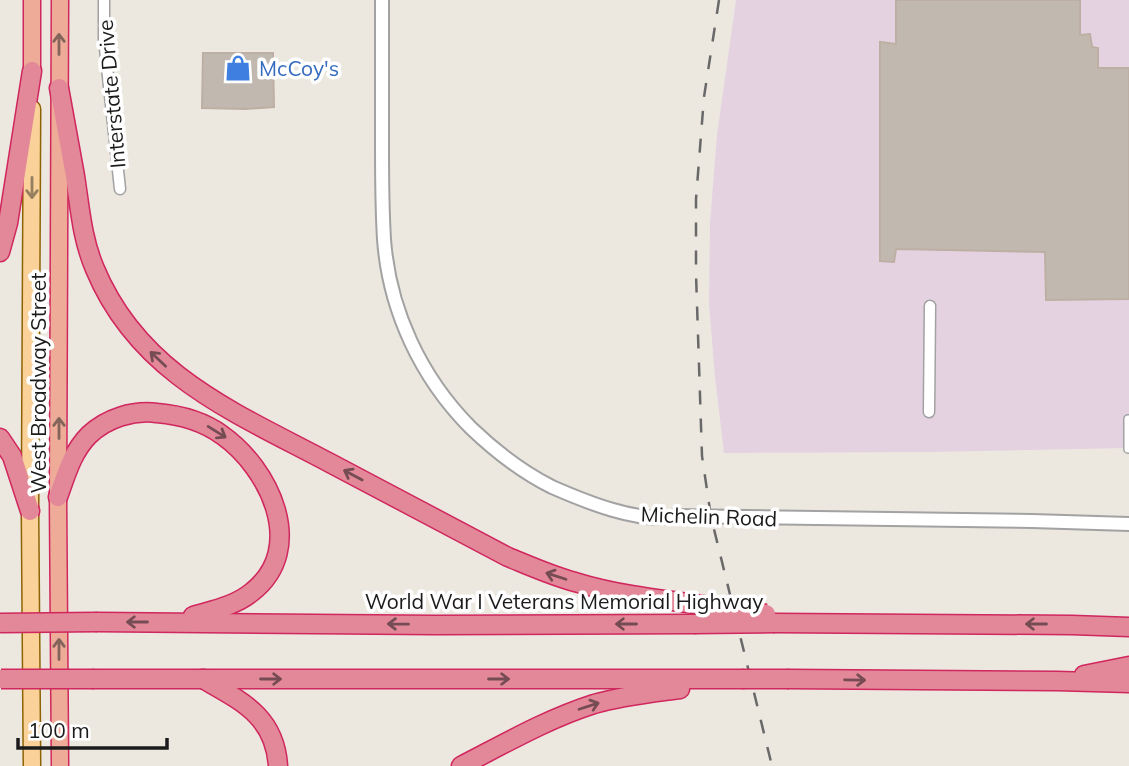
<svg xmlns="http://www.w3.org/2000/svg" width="1129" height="766" font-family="Mulish,sans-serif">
  <rect width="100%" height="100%" fill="#ece8e0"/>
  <polygon fill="#e5d2e1" points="736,0 1129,0 1129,448 930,452 724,453 715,377 709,304 710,223 717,135"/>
  <g fill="#c1b8b0" stroke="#bdafa3" stroke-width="2">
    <polygon points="896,0 1080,0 1080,35 1090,34 1092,47 1098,48 1098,68 1129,68 1129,299 1046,300 1045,252 896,249 894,262 880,261 880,42 896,44"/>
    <polygon points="203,53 273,53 274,107 245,109 202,108"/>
  </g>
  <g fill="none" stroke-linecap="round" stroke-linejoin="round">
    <g stroke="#a2a2a2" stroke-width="10">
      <polyline id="pedestrian" points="1128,449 1128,419 1129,419"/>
    </g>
    <g stroke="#a2a2a2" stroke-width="13">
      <g id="minor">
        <polyline points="104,0 104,39 120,189"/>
        <polyline points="929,412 930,306"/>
      </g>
    </g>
    <g stroke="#a2a2a2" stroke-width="16">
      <path id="tertiary" d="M382,0c0,48 0,96 0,143 0,32 0,64 2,96 5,71 37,139 87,189 24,23 51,44 81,59 32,14 87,37 123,29l357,5 97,3"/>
    </g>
    <g stroke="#8e6304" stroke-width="19">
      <polyline id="primary" points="32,766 30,511 32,109"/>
    </g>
    <g stroke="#d0275e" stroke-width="19">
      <g id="trunk">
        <polyline points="32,71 32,0"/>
        <polyline points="60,766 58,497 60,0"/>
      </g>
    </g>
    <g stroke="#d0275e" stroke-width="21">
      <g id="motorway">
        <path d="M59,88c5,29 11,59 16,88 5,32 7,63 20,93 44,106 141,144 235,194 59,31 119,63 178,94 22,9 44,19 67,25 39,12 80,17 120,22"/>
        <polyline points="0,252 8,223 32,71"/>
        <polyline points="0,438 12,456 30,511"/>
        <path d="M58,497c8,-22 14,-45 31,-62 18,-17 44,-25 68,-22 23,2 46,8 65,22 47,33 86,113 30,157 -17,14 -39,18 -59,24"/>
        <polyline points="97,622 435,625 694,624"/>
        <polyline points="775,623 1072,625 1129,627"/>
        <polyline points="1084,675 1129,666"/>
        <polyline points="94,679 742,679"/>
        <path d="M203,679c38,22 72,37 75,87"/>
        <polyline points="789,679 1057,681 1129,683"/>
        <path d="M461,766c43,-22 86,-47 133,-62 28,-8 57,-11 86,-15"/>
      </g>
    </g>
    <use href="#pedestrian" stroke="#fff" stroke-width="7"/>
    <use href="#minor" stroke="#fff" stroke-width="10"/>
    <use href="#tertiary" stroke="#fff" stroke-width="12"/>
    <use href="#primary" stroke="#f9d199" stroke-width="16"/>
    <use href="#trunk" stroke="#eeac98" stroke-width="16"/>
    <use href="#motorway" stroke="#e38898" stroke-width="18"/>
    <polyline stroke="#696969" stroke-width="2.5" stroke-dasharray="14 14" stroke-linecap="butt" points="719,0 704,97 696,199 696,274 702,456 711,517 772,766"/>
    <g stroke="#d0275e" stroke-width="21" stroke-linecap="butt">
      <g id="motorway-bridge">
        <polyline points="695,604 766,614"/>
        <polyline points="0,623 97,622"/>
        <polyline points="694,624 775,623"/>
        <polyline points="1,679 94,679"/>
        <polyline points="742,679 789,679"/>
      </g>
    </g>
    <use href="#motorway-bridge" stroke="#e38898" stroke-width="18"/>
  </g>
  <defs><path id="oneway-shaft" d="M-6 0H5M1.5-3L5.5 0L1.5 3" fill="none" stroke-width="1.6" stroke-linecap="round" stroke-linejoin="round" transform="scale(1.75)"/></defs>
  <g stroke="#84645a">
    <use href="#oneway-shaft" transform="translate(59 44) rotate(-90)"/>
    <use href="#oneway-shaft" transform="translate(59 428) rotate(-90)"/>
    <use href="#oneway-shaft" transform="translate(59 649) rotate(-90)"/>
  </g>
  <use stroke="#957f60" href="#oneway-shaft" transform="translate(32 188) rotate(90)"/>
  <g stroke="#754c53">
    <use href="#oneway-shaft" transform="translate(158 359) rotate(-137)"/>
    <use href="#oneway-shaft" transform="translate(217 432) rotate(32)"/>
    <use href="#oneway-shaft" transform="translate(353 475) rotate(-152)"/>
    <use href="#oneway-shaft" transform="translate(556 576) rotate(-162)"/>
    <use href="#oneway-shaft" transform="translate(137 622) rotate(180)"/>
    <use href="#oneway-shaft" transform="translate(398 624) rotate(-179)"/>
    <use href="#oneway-shaft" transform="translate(626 624) rotate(180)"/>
    <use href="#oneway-shaft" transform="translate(1036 624) rotate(-180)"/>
    <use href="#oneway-shaft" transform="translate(271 679)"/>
    <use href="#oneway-shaft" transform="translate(499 679)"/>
    <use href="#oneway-shaft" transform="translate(855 680) rotate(1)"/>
    <use href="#oneway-shaft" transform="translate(589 706) rotate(-18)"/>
  </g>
  <defs>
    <g id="shop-bare" transform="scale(2.1)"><path d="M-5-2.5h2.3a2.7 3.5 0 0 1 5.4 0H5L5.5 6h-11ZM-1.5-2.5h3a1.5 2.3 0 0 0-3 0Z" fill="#3f7fe0" stroke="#fff" stroke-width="2.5" paint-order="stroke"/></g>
  </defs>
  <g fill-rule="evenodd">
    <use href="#shop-bare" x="238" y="68"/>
  </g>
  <g text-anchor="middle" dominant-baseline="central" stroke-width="7" stroke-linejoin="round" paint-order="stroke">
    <g font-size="21" fill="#366cbe" stroke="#fff" text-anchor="start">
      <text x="259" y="68">McCoy's</text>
    </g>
    <g font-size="21" fill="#1b1b1b" stroke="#fff">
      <text transform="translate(111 94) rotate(-95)">Interstate Drive</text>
      <text transform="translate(38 383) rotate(-90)">West Broadway Street</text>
      <text transform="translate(709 516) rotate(2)">Michelin Road</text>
      <text x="564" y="601">World War I Veterans Memorial Highway</text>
    </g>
  </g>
  <path d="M18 738v10h149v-10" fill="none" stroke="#1b1b1b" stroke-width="3.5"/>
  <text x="28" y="738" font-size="21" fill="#1b1b1b" stroke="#ffffff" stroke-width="5" paint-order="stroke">100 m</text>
</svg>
